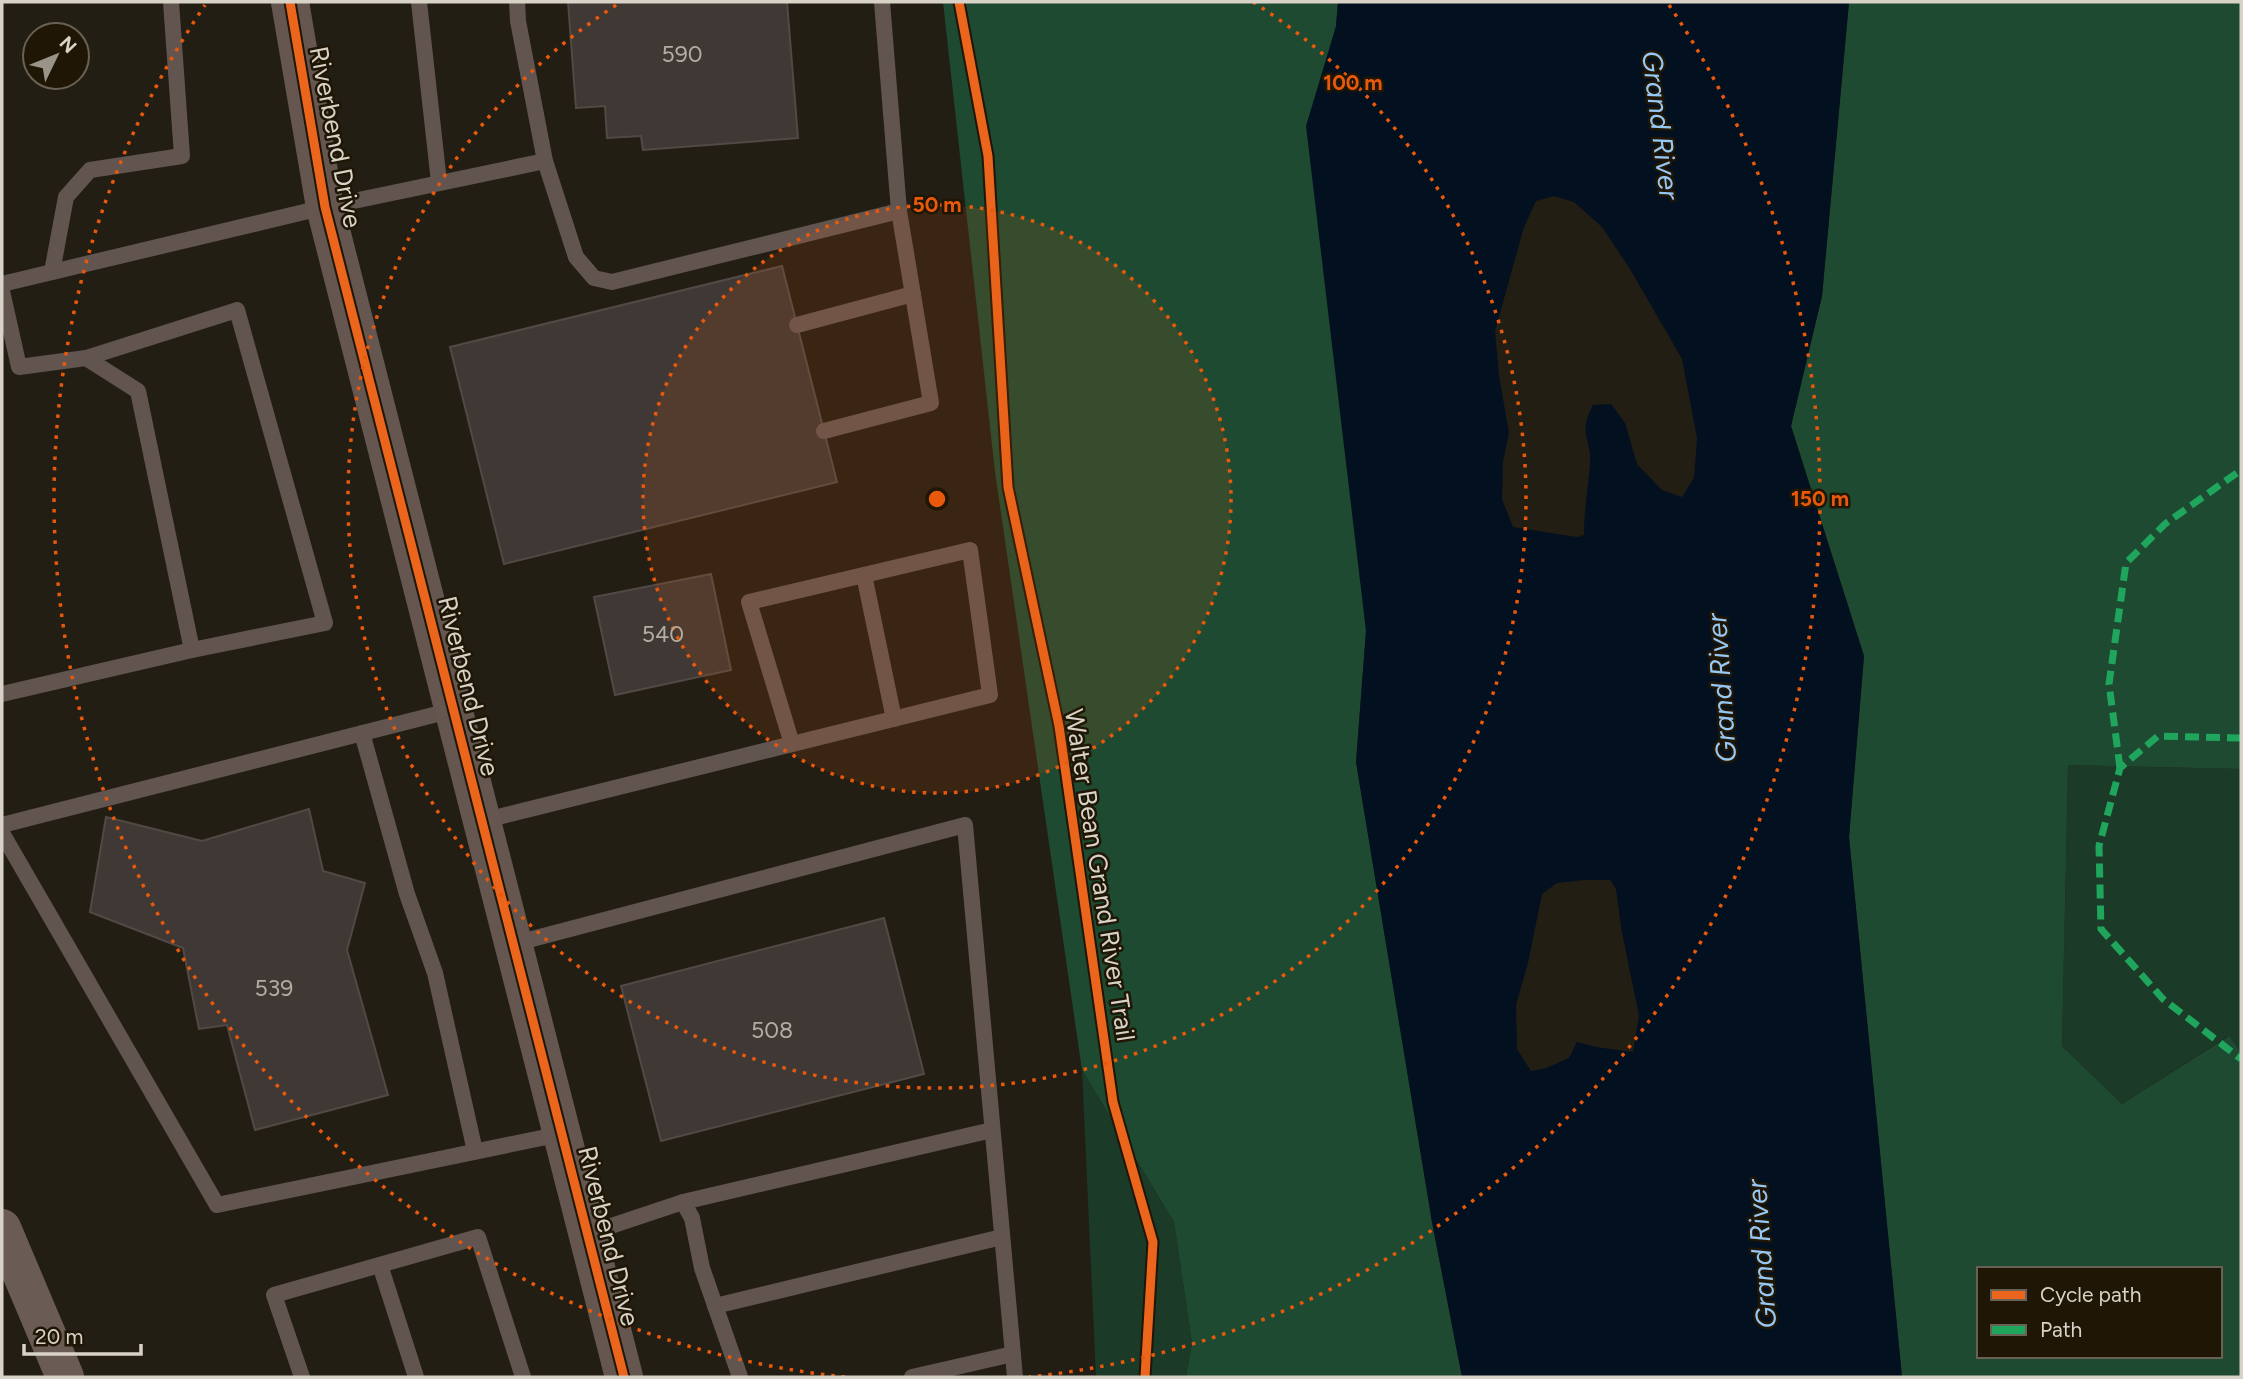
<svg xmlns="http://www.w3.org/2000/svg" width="2243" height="1379" font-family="Figtree,sans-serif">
  <rect width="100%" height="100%" fill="#231e14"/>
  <g fill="#1b3a28">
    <polygon points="2068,765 2241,769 2241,1053 2228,1036 2122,1104 2062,1046"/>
    <polygon points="1082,1070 1174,1222 1192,1343 1186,1377 1096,1377"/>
  </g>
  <g fill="#1e4a31" fill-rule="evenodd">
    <polygon points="943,2 1338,2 1336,26 1366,631 1356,762 1432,1222 1462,1377 1186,1377 1192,1343 1174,1222 1082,1070 995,472"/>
    <path d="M1849,2h392v767l-173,-4 -6,281 60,58 107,-68 12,17v324h-339l-53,-540 15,-181 -73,-230 31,-130zM1979,1269h241v87h-241z"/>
  </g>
  <path fill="#03101f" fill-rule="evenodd" d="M1338,2h511l-27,294 -31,130 73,230 -15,181 53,540h-440l-30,-155 -76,-460 10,-131 -60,-505 30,-100zM1554,196l20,6 28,25 28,42 52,90 15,79 -3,40 -12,19 -20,-7 -25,-26 -12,-41 -14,-19 -18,1c-16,31 -1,32 -3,59 -2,24 -6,47 -6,71l-7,2 -64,-10 -11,-28 1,-38 6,-28 -10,-57 -4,-45 29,-104 12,-26zM1584,880h26l6,9 5,38 18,89 -6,36 -37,-5 -19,-5 -8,16 -23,10 -15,3 -14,-22 -1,-44 12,-42 14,-69 15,-11z"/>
  <g fill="#3f3834" stroke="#514945" stroke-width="2">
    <polygon points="568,2 787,2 798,138 643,150 641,136 607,138 605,106 576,108"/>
    <polygon points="782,266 837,482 504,564 450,347"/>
    <polygon points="711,574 731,670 615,695 594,597"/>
    <polygon points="309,809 323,871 365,883 347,950 388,1095 255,1130 227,1025 199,1029 183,948 90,912 106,817 202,841"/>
    <polygon points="884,918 924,1074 661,1141 621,986"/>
  </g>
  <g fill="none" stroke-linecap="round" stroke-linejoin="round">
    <g stroke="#625550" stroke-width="16">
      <polyline points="419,2 439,182"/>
      <polyline points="517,2 518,21 545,161 576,257 594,278 612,282 899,211"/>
      <polyline points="52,272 66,197 90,170 182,156 171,2"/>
      <polyline points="2,284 325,207 545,161"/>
      <polyline points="2,291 19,367 86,358 138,391 192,650"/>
      <polyline points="797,325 913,294"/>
      <polyline points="824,431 931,403 899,211 882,2"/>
      <polyline points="864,575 894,719"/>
      <polyline points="2,694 192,650 325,623 237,310 86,358"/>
      <polyline points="362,733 407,894 435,973 475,1151"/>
      <polyline points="482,821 514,813 990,695 970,550 749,602 792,744"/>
      <polyline points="2,825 453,710"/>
      <polyline points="2,833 217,1205 561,1134"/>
      <polyline points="513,944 965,825 1015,1377"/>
      <polyline points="683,1202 692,1218 702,1268 740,1377"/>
      <polyline points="587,1234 683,1202 992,1130"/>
      <polyline points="380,1265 416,1377"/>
      <polyline points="715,1306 1002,1237"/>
      <polyline points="302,1377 274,1295 478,1237 523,1377"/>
      <polyline points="912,1377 1013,1354"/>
    </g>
    <polyline stroke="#655750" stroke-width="38" points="290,2 325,207 624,1377"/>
    <polyline stroke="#6a5b54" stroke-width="38" points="2,1228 65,1377"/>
    <g stroke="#20a55d" stroke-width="7" stroke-dasharray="14 7" stroke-linecap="butt">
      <polyline points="2241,738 2158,736 2120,768 2099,846 2101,929 2163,999 2241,1059"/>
      <polyline points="2120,768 2109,684 2126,563 2165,524 2241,470"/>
    </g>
    <g stroke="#1f1605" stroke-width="13">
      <g id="cycleway">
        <polyline points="290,2 325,207 624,1377"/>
        <polyline points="959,2 988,156 1008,487 1059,726 1113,1102 1153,1242 1145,1377"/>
      </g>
    </g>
    <use href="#cycleway" stroke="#eb651d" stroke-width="9"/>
  </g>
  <circle cx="937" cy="499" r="294" fill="#e8590c" fill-opacity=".12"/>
  <g fill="none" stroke="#e8590c" stroke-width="3.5" stroke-dasharray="3.5 7">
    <circle cx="937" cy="499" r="294"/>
    <path d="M1253 2A589 589 0 1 1 621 2"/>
    <path d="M845 1377A883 883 0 0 1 205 5M1669 5A883 883 0 0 1 1029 1377"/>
  </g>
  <g text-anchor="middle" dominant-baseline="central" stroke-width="5" stroke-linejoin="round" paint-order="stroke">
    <g font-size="23" fill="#b2aca2">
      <text x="682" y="54">590</text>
      <text x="663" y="634">540</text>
      <text x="274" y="988">539</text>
      <text x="772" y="1030">508</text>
    </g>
    <g font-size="26" fill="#d8d2c7" stroke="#1f1605">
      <text transform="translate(336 137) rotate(79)">Riverbend Drive</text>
      <text transform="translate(469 686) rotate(76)">Riverbend Drive</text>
      <text transform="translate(1100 875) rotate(81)">Walter Bean Grand River Trail</text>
      <text transform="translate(609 1236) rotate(76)">Riverbend Drive</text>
    </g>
    <g font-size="28" font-style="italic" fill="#97c7f4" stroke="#1f1605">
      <text transform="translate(1661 125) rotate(83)">Grand River</text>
      <text transform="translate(1721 688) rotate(-94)">Grand River</text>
      <text transform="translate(1761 1254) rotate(-94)">Grand River</text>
    </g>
  </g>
  <circle cx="937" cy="499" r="10" fill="#e8590c" stroke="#1f1605" stroke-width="3.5"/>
  <g font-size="21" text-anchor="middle" font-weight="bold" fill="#e8590c" stroke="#1f1605" stroke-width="5" stroke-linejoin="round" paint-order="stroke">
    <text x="1353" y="90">100 m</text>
    <text x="937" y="212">50 m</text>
    <text x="1820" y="506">150 m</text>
  </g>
  <rect width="2243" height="1379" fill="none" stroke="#d8d2c7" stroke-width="7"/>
  <rect x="1977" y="1267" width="245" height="91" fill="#1f1605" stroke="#696153" stroke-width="2"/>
  <rect x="1991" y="1290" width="35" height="10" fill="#eb651d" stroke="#696153" stroke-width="2"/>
  <text x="2040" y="1302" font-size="21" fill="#d8d2c7">Cycle path</text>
  <rect x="1991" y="1325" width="35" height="10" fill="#20a55d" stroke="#696153" stroke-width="2"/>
  <text x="2040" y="1337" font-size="21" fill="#d8d2c7">Path</text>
  <g transform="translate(56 56) rotate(47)"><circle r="33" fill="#1f1605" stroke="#696153" stroke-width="2"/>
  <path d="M0-5L12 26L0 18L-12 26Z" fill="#999388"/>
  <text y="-10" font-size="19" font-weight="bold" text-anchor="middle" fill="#d8d2c7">N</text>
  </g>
  <path d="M24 1344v10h117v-10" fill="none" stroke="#d8d2c7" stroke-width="3.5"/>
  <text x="35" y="1344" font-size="21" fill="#d8d2c7" stroke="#1f1605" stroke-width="5" paint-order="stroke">20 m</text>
</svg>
